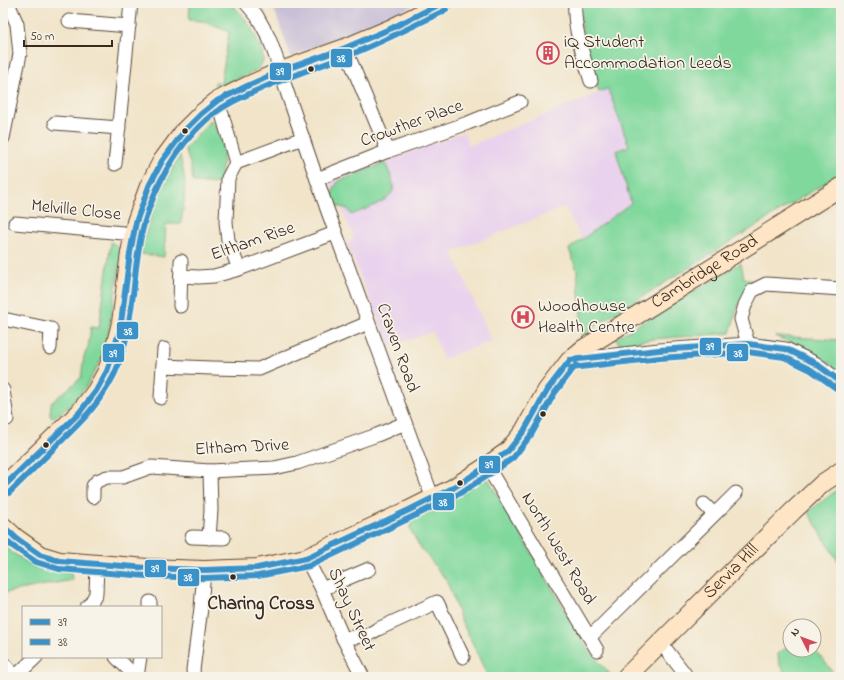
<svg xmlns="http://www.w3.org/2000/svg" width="844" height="680" font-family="'Indie Flower',sans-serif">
  <rect width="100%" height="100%" fill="#f7f3e8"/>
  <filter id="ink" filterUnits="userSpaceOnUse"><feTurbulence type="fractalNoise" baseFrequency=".025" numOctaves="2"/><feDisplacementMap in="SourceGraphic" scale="8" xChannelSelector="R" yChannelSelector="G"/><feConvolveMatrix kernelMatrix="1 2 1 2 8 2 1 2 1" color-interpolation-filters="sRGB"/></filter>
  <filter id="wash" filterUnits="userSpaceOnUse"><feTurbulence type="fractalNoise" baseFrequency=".012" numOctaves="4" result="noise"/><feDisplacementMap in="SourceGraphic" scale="16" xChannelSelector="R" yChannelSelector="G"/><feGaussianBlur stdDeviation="0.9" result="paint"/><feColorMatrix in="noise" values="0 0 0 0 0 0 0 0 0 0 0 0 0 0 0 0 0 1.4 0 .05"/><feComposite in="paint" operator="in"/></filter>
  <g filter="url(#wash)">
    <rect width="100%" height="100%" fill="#f1e4c9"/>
    <polygon fill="#e9d2ed" points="608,89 629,146 616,151 631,204 582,239 565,207 452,252 492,341 443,359 433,332 390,346 347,245 354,237 330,183 464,132 469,146"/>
    <polygon fill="#c9bfd7" points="272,3 416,3 410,7 350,33 291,57"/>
    <g fill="#80d89c" stroke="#5e815d">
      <path d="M190,3c10,0 19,0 28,0 3,0 7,-1 9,0 14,3 36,42 36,56 0,5 -4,9 -8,12l-40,18v-7l6,1 8,-51 -27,-11 -13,-1z"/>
      <polygon points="579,3 841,3 841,173 592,328 583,337 577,271 569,249 631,203 616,151 629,146 608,89 599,92 584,44"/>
      <polygon points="211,120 219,131 224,152 220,184 193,182 191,167 185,149"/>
      <path d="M180,155l5,26 -1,22 -3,21h-15l-2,33 -23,-3c6,-36 21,-68 39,-99z"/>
      <path d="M385,163c3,6 10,20 8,27 -3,12 -31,20 -42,25l-3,-6 -14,-4c-2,-11 -2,-16 5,-24z"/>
      <path d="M111,242c7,3 9,7 10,15l-12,74 -8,29 -15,27 -18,21 -16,10 -2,-3 1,-12 30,-25 3,-22 4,-8 3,-21 8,1z"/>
      <polygon points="741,263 744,278 758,283 739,303 730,333 653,339 619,344 616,338"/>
      <path d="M776,336l65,4v32c-13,-10 -26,-19 -41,-26 -8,-4 -16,-5 -24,-10z"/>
      <polygon points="487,477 589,651 610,674 608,677 488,677 472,642 460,618 447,581 420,547 410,529 411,519"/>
      <polygon points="841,487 841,566 808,512"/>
      <polygon points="3,545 13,553 35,567 51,570 71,572 72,580 3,593"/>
      <polygon points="790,645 790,650 814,650 814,649 829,667 835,677 788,677 779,664 778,654"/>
    </g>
  </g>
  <g filter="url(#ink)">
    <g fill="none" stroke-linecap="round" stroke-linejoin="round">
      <g stroke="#564638" stroke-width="15">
        <g id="street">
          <polyline points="246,3 257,16 269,38 281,71"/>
          <path d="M575,3c-2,24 9,55 16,78"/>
          <polyline points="69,21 129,26"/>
          <polyline points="345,48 388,151"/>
          <polyline points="284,83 327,209 433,499"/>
          <polyline points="222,114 236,163 228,178 226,222 228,240 239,269"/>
          <polyline points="55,123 119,128"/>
          <polyline points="3,138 20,54 17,24 8,3"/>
          <polyline points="236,163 303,138"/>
          <polyline points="115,164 131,3"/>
          <polyline points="317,179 388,151 468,123 520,102"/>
          <polyline points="15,223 134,234"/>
          <polyline points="181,276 198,277 214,276 239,269 335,233"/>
          <polyline points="180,306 181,261"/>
          <polyline points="3,319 51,329 50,348"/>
          <polyline points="748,344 741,319 745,305 752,291 766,284 841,289"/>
          <polyline points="570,360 659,350 748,344 786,349 815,363 841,382"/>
          <polyline points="163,366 211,368 259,369 273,363 368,323"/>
          <polyline points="3,390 7,419 3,419"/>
          <polyline points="161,398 164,349"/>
          <polyline points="487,466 597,650"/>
          <polyline points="93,497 93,486 97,481 107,477 123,477 151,467 210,471 274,468 297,463 377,435 405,423"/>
          <polyline points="704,504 714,514"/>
          <polyline points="192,537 224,538"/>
          <polyline points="209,538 211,510 210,471"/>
          <polyline points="306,558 322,589 343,638 363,677"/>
          <polyline points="322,589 369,569"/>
          <polyline points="87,607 91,603 96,594 97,564"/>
          <polyline points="150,607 150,602"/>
          <polyline points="590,637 736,493"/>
          <polyline points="343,638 366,636 378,629 437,602 463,657"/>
          <polyline points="661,643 685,674"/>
          <polyline points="116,657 136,677"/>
          <polyline points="3,663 16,677"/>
          <polyline points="15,677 36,657"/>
          <polyline points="137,677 140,657"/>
          <polyline points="194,677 193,670 201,608 204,570"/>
        </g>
      </g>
      <g stroke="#564638" stroke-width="20">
        <g id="secondary">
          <polyline points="3,487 79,413 96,391 107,371 114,351 121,323 130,253 136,222 149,186 162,161 185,130 201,114 217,101 247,86 281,71 345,48 392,28 442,3"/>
          <path id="s1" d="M3,526l13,12 24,17 20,6 88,7 56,2 53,-2 49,-10 103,-48 44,-22 34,-22 21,-15 16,-20 23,-41 23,-30 13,-11 258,-162"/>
          <path id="s2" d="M626,677l167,-166 30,-28 18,-12"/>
        </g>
      </g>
      <use href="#street" stroke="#fff" stroke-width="13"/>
      <use href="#secondary" stroke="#fde5c5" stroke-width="18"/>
      <g stroke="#f7f3e8" stroke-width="9">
        <g id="bus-1">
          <polyline points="570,360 659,350 748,344 786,349 815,363 841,382"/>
          <polyline points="3,487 79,413 96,391 107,371 114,351 121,323 130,253 136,222 149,186 162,161 185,130 201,114 217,101 247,86 281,71 345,48 392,28 442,3"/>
          <polyline points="3,526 16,538 40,555 60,561 148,568 204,570 257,568 306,558 409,510 453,488 487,466 508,451 524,431 547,390 570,360"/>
        </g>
      </g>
      <g stroke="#f7f3e8" stroke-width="9">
        <g id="bus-2">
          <polyline points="571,368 660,358 748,352 784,357 811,370 836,388"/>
          <path d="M9,493c16,-16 32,-31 47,-47 23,-22 43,-41 58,-71 13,-27 16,-59 20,-88 2,-21 4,-43 10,-63 11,-39 32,-77 62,-104 15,-14 34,-22 52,-30 29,-13 59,-23 89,-34 34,-13 66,-30 99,-46"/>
          <polyline points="3,537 11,545 36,562 59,569 147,576 204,578 258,576 309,566 412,517 457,495 491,473 513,458 531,435 554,394 576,365"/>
        </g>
      </g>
      <use href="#bus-1" stroke="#3a92c8" stroke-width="6"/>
      <use href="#bus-2" stroke="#3a92c8" stroke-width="6"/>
    </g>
  </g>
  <defs>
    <g id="building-ring" transform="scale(1.15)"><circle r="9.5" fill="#f7f3e8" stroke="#d1495b" stroke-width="1.5"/><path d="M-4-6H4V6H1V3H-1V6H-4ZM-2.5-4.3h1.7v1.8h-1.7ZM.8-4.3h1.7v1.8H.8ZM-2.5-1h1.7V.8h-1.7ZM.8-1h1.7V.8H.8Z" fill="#d1495b"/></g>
    <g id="hospital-ring" transform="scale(1.15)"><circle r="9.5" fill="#f7f3e8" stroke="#d1495b" stroke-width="1.5"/><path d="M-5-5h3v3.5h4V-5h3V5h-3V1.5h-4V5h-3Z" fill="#d1495b"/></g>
  </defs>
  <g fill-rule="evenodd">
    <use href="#building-ring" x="548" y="53"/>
    <use href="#hospital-ring" x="523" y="317"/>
  </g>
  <g fill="#3b2a1e" stroke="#f7f3e8" stroke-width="1.5">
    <circle cx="311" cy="69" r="3.5"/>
    <circle cx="185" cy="131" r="3.5"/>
    <circle cx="543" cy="414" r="3.5"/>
    <circle cx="46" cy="445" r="3.5"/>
    <circle cx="460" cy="483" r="3.5"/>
    <circle cx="233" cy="577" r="3.5"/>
  </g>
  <g text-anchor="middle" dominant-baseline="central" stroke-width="3.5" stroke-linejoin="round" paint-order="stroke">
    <g font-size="18" fill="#3b2a1e" stroke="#f7f3e8" text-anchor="start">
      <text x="564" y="43">iQ Student<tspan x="564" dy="21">Accommodation Leeds</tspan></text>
      <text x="538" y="307">Woodhouse<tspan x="538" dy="21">Health Centre</tspan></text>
    </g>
    <g font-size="18" fill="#3b2a1e" stroke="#f7f3e8">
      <text transform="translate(412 124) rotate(-20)">Crowther Place</text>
      <text transform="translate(76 211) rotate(6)">Melville Close</text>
      <text transform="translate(253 242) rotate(-19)">Eltham Rise</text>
      <text stroke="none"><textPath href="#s1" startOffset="816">Cambridge Road</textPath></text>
      <text transform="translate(397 348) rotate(70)">Craven Road</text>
      <text transform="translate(242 448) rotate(-3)">Eltham Drive</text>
      <text transform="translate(558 549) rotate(59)">North West Road</text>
      <text stroke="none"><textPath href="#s2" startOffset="149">Servia Hill</textPath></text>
      <text transform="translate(351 610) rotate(65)">Shay Street</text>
    </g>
    <g font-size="19" font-weight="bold" fill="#3b2a1e" stroke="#f7f3e8">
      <text x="261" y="604">Charing Cross</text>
    </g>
  </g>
  <g stroke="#f7f3e8" stroke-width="1.5">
    <rect x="330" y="48" width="23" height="20" rx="4" fill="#3a92c8"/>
    <rect x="269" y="62" width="23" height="19" rx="4" fill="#3a92c8"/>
    <rect x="116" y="321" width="23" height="19" rx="4" fill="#3a92c8"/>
    <rect x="699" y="337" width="23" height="19" rx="4" fill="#3a92c8"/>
    <rect x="726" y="343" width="23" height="19" rx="4" fill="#3a92c8"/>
    <rect x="102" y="343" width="23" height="20" rx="4" fill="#3a92c8"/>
    <rect x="478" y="455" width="23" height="19" rx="4" fill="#3a92c8"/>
    <rect x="432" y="492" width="23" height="19" rx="4" fill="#3a92c8"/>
    <rect x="144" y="559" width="23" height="19" rx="4" fill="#3a92c8"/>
    <rect x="177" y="568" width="23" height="19" rx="4" fill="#3a92c8"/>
  </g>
  <g font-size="11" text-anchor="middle" font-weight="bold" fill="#fff">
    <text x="341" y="62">38</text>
    <text x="280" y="75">39</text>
    <text x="128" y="335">38</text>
    <text x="710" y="350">39</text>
    <text x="738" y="357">38</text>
    <text x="113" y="357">39</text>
    <text x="489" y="468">39</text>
    <text x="443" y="506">38</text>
    <text x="155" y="572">39</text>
    <text x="188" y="581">38</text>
  </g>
  <rect width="844" height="680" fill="none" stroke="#f7f3e8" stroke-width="16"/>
  <rect x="22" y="606" width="140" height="52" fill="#f7f3e8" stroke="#aca397"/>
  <rect x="30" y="619" width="20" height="6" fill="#3a92c8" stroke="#aca397"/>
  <text x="58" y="626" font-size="12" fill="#3b2a1e">39</text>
  <rect x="30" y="639" width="20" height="6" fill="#3a92c8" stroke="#aca397"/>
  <text x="58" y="646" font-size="12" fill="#3b2a1e">38</text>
  <g transform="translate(802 638) rotate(312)"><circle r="19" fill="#f7f3e8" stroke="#aca397"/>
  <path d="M0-3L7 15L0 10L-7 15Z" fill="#d1495b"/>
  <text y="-6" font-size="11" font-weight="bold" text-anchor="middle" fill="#3b2a1e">N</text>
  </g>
  <path d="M24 40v6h88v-6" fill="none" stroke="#3b2a1e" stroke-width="2"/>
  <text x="30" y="40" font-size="12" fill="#3b2a1e" stroke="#f7f3e8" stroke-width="3" paint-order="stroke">50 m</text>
</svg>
